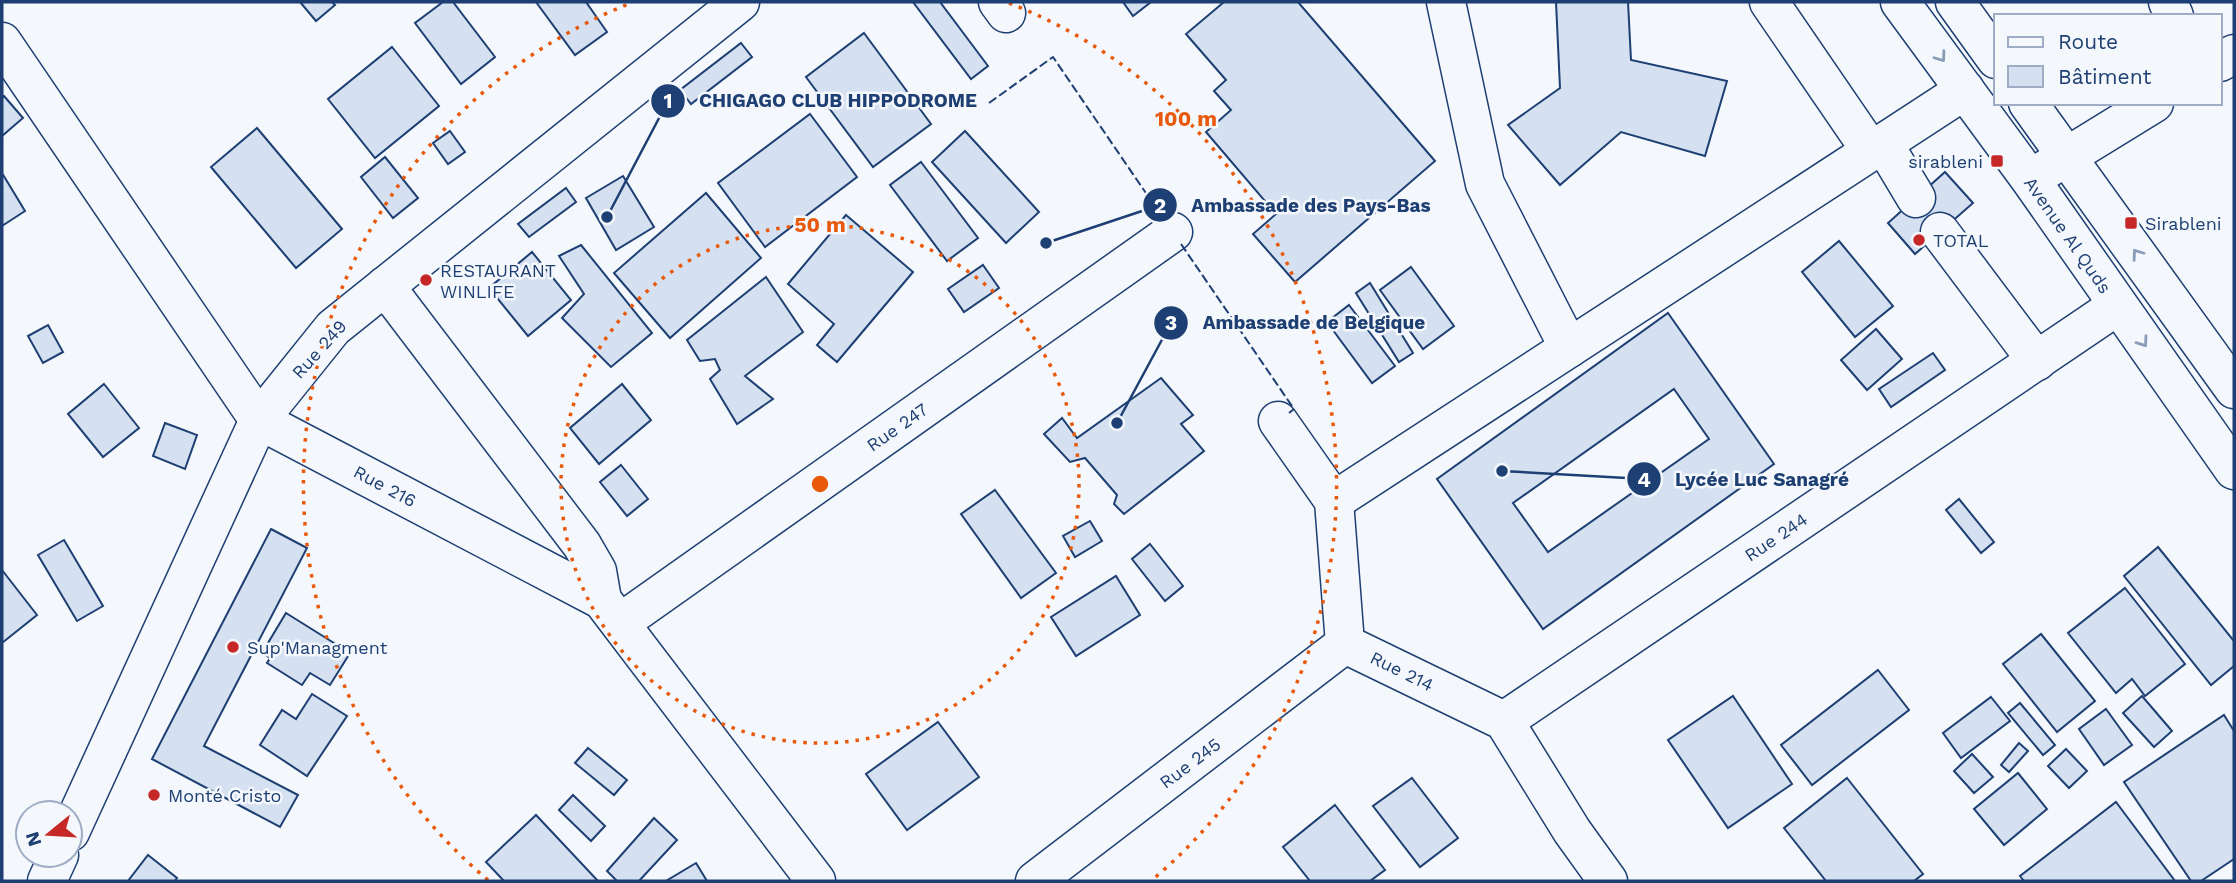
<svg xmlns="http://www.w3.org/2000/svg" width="2236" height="883" font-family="'Work Sans',sans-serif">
  <rect width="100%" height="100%" fill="#f4f7fb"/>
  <g fill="#d5e0f0" stroke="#1d3f73" stroke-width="2" fill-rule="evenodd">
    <polygon points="300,2 332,2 335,5 316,21"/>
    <polygon points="443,2 453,2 495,57 461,84 415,23"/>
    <polygon points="536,2 586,2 607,32 575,55"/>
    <polygon points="913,2 940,2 988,66 971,79"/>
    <polygon points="1123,2 1151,2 1133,16"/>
    <polygon points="1224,2 1298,2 1435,161 1295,282 1253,234 1276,214 1206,132 1231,110 1214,91 1226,80 1186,34"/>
    <polygon points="1556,2 1628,2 1631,60 1727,81 1705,156 1621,132 1560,185 1508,125 1560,88"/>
    <polygon points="864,33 931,124 873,167 806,77"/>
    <polygon points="741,43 752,57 691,104 680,90"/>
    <polygon points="392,47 439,106 375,158 328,99"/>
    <polygon points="4,96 23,118 2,136 2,98"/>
    <polygon points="810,114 857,177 765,247 718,183"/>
    <polygon points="257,128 342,229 296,268 211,167"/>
    <polygon points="450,131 465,152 448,164 433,143"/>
    <polygon points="965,131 1039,212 1006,243 932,162"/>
    <polygon points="385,157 418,198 393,218 361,177"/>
    <polygon points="921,162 978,238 947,261 890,185"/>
    <polygon points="1945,172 1973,203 1915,254 1888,223"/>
    <polygon points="2,173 25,211 2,226"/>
    <polygon points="623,176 654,227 616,250 586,198"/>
    <polygon points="566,188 576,202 529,237 518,224"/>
    <polygon points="706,193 761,258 670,338 614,273"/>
    <polygon points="846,215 913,272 837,362 817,345 834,324 788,284"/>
    <polygon points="1839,241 1893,306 1855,337 1802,272"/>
    <polygon points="581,245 652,333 611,367 562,318 584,294 559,256"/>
    <polygon points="532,252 571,300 528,336 489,288"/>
    <polygon points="983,265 999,288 964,312 948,289"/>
    <polygon points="1411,267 1454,326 1423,349 1380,290"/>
    <polygon points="766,277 803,332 745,376 773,399 737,424 710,379 720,370 715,359 700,361 687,340"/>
    <polygon points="1370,283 1413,353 1399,362 1356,293"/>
    <polygon points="1349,305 1395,366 1372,383 1327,322"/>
    <path d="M1668,313l106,151 -231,165 -106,-150zM1674,389l35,50 -161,113 -35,-49z"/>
    <polygon points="48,325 63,352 43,363 28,336"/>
    <polygon points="1876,329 1902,359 1867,390 1841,360"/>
    <polygon points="1933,353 1945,370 1891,407 1879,389"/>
    <polygon points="1161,378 1193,415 1181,424 1204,451 1124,514 1114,504 1117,495 1085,458 1070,462 1044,434 1062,418 1077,438"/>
    <polygon points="104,384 139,428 103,457 68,414"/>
    <polygon points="622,384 651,420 599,464 570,428"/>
    <polygon points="165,423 197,435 185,469 153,456"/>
    <polygon points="621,465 648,499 627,516 600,482"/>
    <polygon points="995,490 1056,573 1021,598 961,514"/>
    <polygon points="1959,499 1994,542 1981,553 1946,510"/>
    <polygon points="1090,521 1102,541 1075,557 1063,536"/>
    <polygon points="271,529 307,548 204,746 298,795 280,827 152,759"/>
    <polygon points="64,540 103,606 77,621 38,555"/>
    <polygon points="1150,544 1183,586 1165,601 1132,559"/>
    <polygon points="2158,547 2234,641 2234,666 2211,685 2124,576"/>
    <polygon points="2,570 37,615 2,643"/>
    <polygon points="1116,576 1140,615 1076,656 1051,617"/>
    <polygon points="2125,588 2185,664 2145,696 2132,679 2116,693 2068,633"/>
    <polygon points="286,613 350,653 330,685 310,673 302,685 267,663 270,658 262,653"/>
    <polygon points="2041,634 2095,701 2057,732 2003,664"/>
    <polygon points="1878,670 1909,710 1812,785 1781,745"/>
    <polygon points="312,694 347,716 307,776 260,745 282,710 296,719"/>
    <polygon points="1733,696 1792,784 1728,828 1668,740"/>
    <polygon points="2142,696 2172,731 2154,747 2123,713"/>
    <polygon points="1991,697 2010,721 1961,758 1943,733"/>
    <polygon points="2020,703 2055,745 2043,755 2008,713"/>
    <polygon points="2106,709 2132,745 2104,765 2079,729"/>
    <polygon points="2224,715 2234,731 2234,859 2201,881 2191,881 2124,782"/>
    <polygon points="938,722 979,777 907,830 866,774"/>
    <polygon points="2019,743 2028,751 2009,772 2001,765"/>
    <polygon points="588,748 627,780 614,795 575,763"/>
    <polygon points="2066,749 2087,771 2069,788 2048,766"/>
    <polygon points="1972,754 1993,777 1974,793 1954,771"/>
    <polygon points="2018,773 2047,809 2004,845 1974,809"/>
    <polygon points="1412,778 1458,838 1420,867 1373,806"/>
    <polygon points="1847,778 1923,874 1914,881 1826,881 1784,828"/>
    <polygon points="573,795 605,826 591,841 559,810"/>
    <polygon points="2116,802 2175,881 2024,881 2020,876"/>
    <polygon points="1335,805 1385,870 1370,881 1310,881 1283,847"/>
    <polygon points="536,815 598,881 504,881 486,862"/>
    <polygon points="654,818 677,840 639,881 617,881 607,871"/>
    <polygon points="148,855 177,878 175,881 128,881"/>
    <polygon points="696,863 707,881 666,881"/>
  </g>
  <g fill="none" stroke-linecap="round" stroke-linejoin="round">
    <g stroke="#1d3f73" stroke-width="41">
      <g id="minor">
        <polyline points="998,2 1006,13"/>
        <polyline points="1446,2 1485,184 1569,348"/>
        <polyline points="1769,2 1871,151"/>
        <polyline points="2168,2 2174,16"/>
        <polyline points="2,42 259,420 602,600 816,881"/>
        <polyline points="1883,143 1916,198"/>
        <polyline points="1940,232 2037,361"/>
        <polyline points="385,286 582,545 597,571 602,600"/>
        <polyline points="1278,421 1334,501 1345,644 1504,721 1572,831 1608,881"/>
        <polyline points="1334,501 1965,90"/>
        <polyline points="620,623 1173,232"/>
        <polyline points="1504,721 2117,306"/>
        <polyline points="70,832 259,420 333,328 740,2"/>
        <polyline points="47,881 59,855"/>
        <polyline points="1035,881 1345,644"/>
      </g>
    </g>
    <g stroke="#1d3f73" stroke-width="41">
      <g id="major">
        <polyline points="1900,2 2030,179 2234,470"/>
        <polyline points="1955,2 1996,59"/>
        <polyline points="2220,62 2234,54"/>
        <polyline points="2028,103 2234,389"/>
        <polyline points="2045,170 2154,103"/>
      </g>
    </g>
    <use href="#minor" stroke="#f4f7fb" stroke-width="38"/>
    <use href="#major" stroke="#f4f7fb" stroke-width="38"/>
    <g stroke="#1d3f73" stroke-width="2" stroke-dasharray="9 3.5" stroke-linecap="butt">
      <polyline points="989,103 1053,57 1165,221"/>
      <polyline points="1181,244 1294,409 1289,413"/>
    </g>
  </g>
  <defs><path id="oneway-chevron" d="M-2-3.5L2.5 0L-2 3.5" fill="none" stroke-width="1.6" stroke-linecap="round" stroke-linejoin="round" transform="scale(1.75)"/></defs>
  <g stroke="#889bb7">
    <use href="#oneway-chevron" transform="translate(1941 57) rotate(54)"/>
    <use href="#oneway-chevron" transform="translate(2137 254) rotate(-126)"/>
    <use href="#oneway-chevron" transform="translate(2143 342) rotate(55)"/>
  </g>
  <g fill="none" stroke="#e8590c" stroke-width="3.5" stroke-dasharray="3.5 7">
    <circle cx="820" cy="484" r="259"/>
    <path d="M488 880A517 517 0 0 1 631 3M1009 3A517 517 0 0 1 1152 880"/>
  </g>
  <g fill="#c62828" stroke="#f4f7fb" stroke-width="2.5">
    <rect x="1990" y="154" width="14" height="14" rx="3.5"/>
    <rect x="2124" y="216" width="14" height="14" rx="3.5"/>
    <circle cx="1919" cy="240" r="7"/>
    <circle cx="426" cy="280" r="7"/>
    <circle cx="233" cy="647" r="7"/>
    <circle cx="154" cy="795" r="7"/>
  </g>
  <g text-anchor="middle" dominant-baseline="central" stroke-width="5" stroke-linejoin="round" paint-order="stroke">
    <g font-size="18" fill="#1d3f73" stroke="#f4f7fb" text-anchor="start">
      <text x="1983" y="161" text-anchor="end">sirableni</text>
      <text x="2145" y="223">Sirableni</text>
      <text x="1933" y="240">TOTAL</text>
      <text x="440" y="270">RESTAURANT<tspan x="440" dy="21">WINLIFE</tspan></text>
      <text x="247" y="647">Sup'Managment</text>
      <text x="168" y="795">Monté Cristo</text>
    </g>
    <g font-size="18" fill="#1d3f73" stroke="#f4f7fb">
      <text transform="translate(2068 235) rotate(55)">Avenue Al Quds</text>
      <text transform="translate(319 349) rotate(-48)">Rue 249</text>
      <text transform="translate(897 427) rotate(-35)">Rue 247</text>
      <text transform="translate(385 486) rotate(28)">Rue 216</text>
      <text transform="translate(1776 537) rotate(-34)">Rue 244</text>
      <text transform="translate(1402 671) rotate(26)">Rue 214</text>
      <text transform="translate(1190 763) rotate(-37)">Rue 245</text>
    </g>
  </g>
  <circle cx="820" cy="484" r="10" fill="#e8590c" stroke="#f4f7fb" stroke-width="3.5"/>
  <g font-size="21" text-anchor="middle" font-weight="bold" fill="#e8590c" stroke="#f4f7fb" stroke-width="5" stroke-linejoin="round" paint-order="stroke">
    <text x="1186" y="126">100 m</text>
    <text x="820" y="232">50 m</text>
  </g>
  <path fill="none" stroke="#1d3f73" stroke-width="2.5" d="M607 217L668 101M1046 243L1160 205M1117 423L1171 323M1502 471L1644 479"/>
  <g fill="#1d3f73" stroke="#f4f7fb" stroke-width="2.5">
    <circle cx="607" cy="217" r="7"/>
    <circle cx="1046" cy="243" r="7"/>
    <circle cx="1117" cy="423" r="7"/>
    <circle cx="1502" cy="471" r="7"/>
    <circle cx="668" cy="101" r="18"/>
    <circle cx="1160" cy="205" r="18"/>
    <circle cx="1171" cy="323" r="18"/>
    <circle cx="1644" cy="479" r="18"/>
  </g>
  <g font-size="21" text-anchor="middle" font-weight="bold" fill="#fff">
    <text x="668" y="108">1</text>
    <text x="1160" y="213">2</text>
    <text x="1171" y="330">3</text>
    <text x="1644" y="487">4</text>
  </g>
  <g font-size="19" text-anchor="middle" font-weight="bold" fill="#1d3f73" stroke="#f4f7fb" stroke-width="5" stroke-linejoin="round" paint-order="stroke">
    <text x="838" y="107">CHIGAGO CLUB HIPPODROME</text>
    <text x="1311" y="212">Ambassade des Pays-Bas</text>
    <text x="1314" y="329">Ambassade de Belgique</text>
    <text x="1762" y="486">Lycée Luc Sanagré</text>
  </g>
  <rect width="2236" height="883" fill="none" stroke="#1d3f73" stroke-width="7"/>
  <rect x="1994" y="14" width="228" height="91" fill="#f4f7fb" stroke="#9eadc5" stroke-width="2"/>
  <rect x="2008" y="37" width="35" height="10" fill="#f4f7fb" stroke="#9eadc5" stroke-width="2"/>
  <text x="2058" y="49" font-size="21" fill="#1d3f73">Route</text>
  <rect x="2008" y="66" width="35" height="21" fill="#d5e0f0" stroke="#9eadc5" stroke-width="2"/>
  <text x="2058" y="84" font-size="21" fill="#1d3f73">Bâtiment</text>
  <g transform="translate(49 834) rotate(252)"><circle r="33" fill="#f4f7fb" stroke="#9eadc5" stroke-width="2"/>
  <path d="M0-5L12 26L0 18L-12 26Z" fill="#c62828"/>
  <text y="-10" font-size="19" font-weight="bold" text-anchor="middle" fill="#1d3f73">N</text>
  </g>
</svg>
